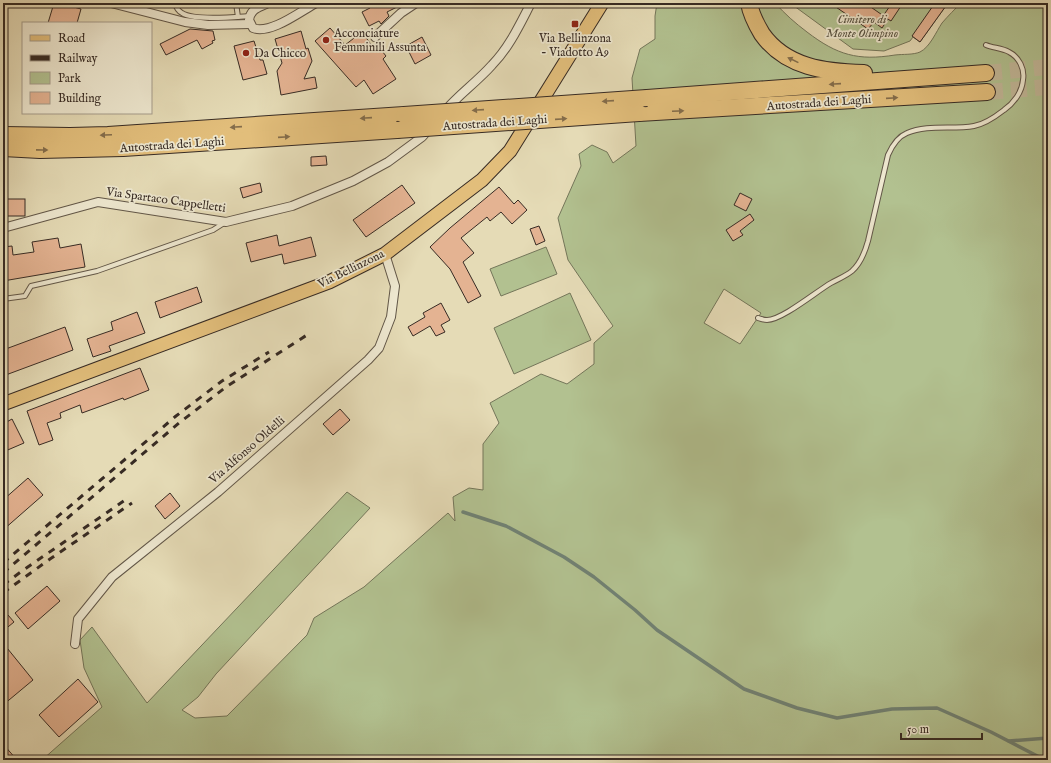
<svg xmlns="http://www.w3.org/2000/svg" width="1051" height="763" font-family="'IM FELL English',serif">
  <rect width="100%" height="100%" fill="#e5dbb6"/>
  <filter id="stains"><feTurbulence type="fractalNoise" baseFrequency=".005" numOctaves="4"/><feColorMatrix values="0 0 0 0 .2 0 0 0 0 .09 0 0 0 0 .02 0 0 0 .5 -.17"/></filter>
  <radialGradient id="worn" r=".72"><stop offset=".6" stop-color="#630" stop-opacity="0"/><stop offset="1" stop-color="#630" stop-opacity=".3"/></radialGradient>
  <g fill="#b2c190" stroke="#74765a" fill-rule="evenodd">
    <path d="M657,3h118c10,11 20,20 32,29 30,23 51,29 88,23 8,-1 18,0 25,-3 10,-5 16,-20 22,-29 6,-7 13,-14 19,-20h87v757h-1006l60,-53 -18,-39 -4,-28 12,-13 55,76 200,-211 23,16 -154,166 -18,23 -16,13 13,8 32,-2 80,-81 7,-17 50,-31 84,-74 7,8 -2,-24 16,-9 14,2v-46l16,-21 -9,-20 51,-29 26,10 27,-20v-21l19,-17 -45,-66 -10,-42 23,-52 -2,-12 13,-9 15,7 6,11 23,-17 -4,-68 8,-29 15,-10v-23zM724,289l37,24 -21,31 -36,-21z"/>
    <polygon points="790,3 948,3 920,42 913,37 910,41 884,51 853,49"/>
    <polygon points="546,247 557,274 501,296 490,269"/>
    <polygon points="570,293 591,340 514,374 494,328"/>
  </g>
  <g fill="none" stroke-linecap="round" stroke-linejoin="round">
    <g stroke="#718274" stroke-width="3.5">
      <polyline points="463,512 506,526 564,557 594,577 635,610 657,630 744,689 797,708 837,718 892,709 937,708 991,732 1045,760"/>
      <polyline points="1009,741 1048,738"/>
    </g>
  </g>
  <g fill="#e4b392" stroke="#372b24">
    <polygon points="54,3 59,3 81,9 77,23 48,23"/>
    <polygon points="368,3 405,3 387,12 389,16 381,24 379,21 369,26 362,12 370,8"/>
    <polygon points="830,3 865,3 888,19 882,28 874,22 868,29"/>
    <polygon points="892,3 903,3 891,21 883,16"/>
    <polygon points="935,3 948,3 920,42 912,36"/>
    <polygon points="330,28 345,45 362,32 375,50 378,46 386,56 383,59 396,79 373,94 364,80 356,87 315,41"/>
    <polygon points="190,29 213,31 215,40 212,41 213,43 202,49 197,40 166,55 160,44"/>
    <polygon points="301,31 306,49 308,48 312,61 304,79 315,77 317,88 281,95 277,71 282,63 275,39"/>
    <polygon points="422,37 431,55 415,64 406,46"/>
    <polygon points="254,41 260,60 263,60 267,74 243,80 234,46"/>
    <polygon points="326,156 327,165 311,166 311,157"/>
    <polygon points="260,183 262,192 243,198 240,188"/>
    <polygon points="402,185 415,203 366,237 353,220"/>
    <polygon points="499,187 514,204 518,200 527,210 512,224 501,212 490,221 487,217 461,238 474,253 463,262 481,296 468,303 450,269 430,247 450,228"/>
    <polygon points="740,193 752,199 746,211 734,205"/>
    <rect x="3" y="199" width="22" height="17"/>
    <polygon points="750,214 754,220 740,231 743,235 733,241 726,230"/>
    <polygon points="539,226 545,241 536,245 530,229"/>
    <polygon points="277,235 279,246 311,237 316,256 284,264 282,254 251,262 246,243"/>
    <polygon points="58,238 60,248 81,244 85,267 3,281 3,247 12,246 13,255 34,252 32,242"/>
    <polygon points="197,287 202,302 160,318 155,302"/>
    <polygon points="441,303 450,320 441,325 445,332 436,336 430,326 413,336 408,327 425,317 423,313"/>
    <polygon points="137,312 145,333 109,346 111,351 93,357 87,339 113,330 111,322"/>
    <polygon points="65,327 73,350 3,376 3,350"/>
    <polygon points="140,368 149,390 124,400 123,398 82,413 80,405 60,413 61,418 47,423 53,440 39,445 27,411"/>
    <polygon points="340,409 350,420 333,435 323,424"/>
    <polygon points="12,419 24,443 3,452 3,424"/>
    <polygon points="28,478 43,495 3,530 3,500"/>
    <polygon points="170,493 180,506 165,519 155,506"/>
    <polygon points="47,586 60,601 28,629 15,613"/>
    <polygon points="8,615 14,622 3,631 3,619"/>
    <polygon points="3,643 33,680 3,705"/>
    <polygon points="78,679 98,702 59,737 39,715"/>
    <polygon points="3,744 17,760 3,760"/>
  </g>
  <g fill="none" stroke-linecap="round" stroke-linejoin="round">
    <g stroke="#c2b899" stroke-width="16" stroke-dasharray="16 8" stroke-linecap="butt">
      <polyline points="986,73 1048,67"/>
      <polyline points="987,92 1048,87"/>
    </g>
    <g stroke="#625748" stroke-width="6">
      <g id="service">
        <path d="M175,3c1,4 3,8 7,10 12,8 52,4 67,3"/>
        <polyline points="236,3 238,17"/>
        <polyline points="3,299 25,296 31,286 97,271 213,230 224,223"/>
        <path d="M758,318c3,1 7,2 9,2 15,0 50,-29 64,-37 7,-4 15,-7 21,-12 9,-8 13,-19 16,-30l20,-86c4,-9 9,-18 19,-22 21,-9 46,-3 67,-7 11,-2 21,-9 30,-16 10,-7 18,-18 19,-30 2,-11 -4,-23 -14,-28 -7,-4 -16,-4 -23,-7"/>
      </g>
    </g>
    <g stroke="#625748" stroke-width="10">
      <g id="minor">
        <polyline points="111,3 185,22 208,25 250,24"/>
        <path d="M268,3c-9,5 -17,5 -19,17l4,8c17,7 48,-17 63,-25"/>
        <polyline points="375,37 401,13 416,3"/>
        <path d="M444,112c14,-17 33,-30 48,-47 17,-17 28,-41 39,-62"/>
        <polyline points="3,228 98,202 226,222 292,206 353,181 388,162 422,137 430,128"/>
        <polyline points="75,644 78,619 112,577 218,492 368,360 379,348 391,317 395,286 385,254"/>
      </g>
    </g>
    <g stroke="#372b24" stroke-width="15">
      <polyline id="primary" points="3,404 329,282 385,254 482,180 510,151 602,3"/>
    </g>
    <g stroke="#372b24" stroke-width="18">
      <g id="motorway">
        <path d="M749,3c2,12 7,21 13,31 24,34 64,38 102,39"/>
        <polyline points="647,98 986,73"/>
        <polyline points="639,113 987,92"/>
        <polyline points="3,135 70,136 108,135 404,115"/>
        <polyline points="3,148 40,150 123,148 397,130"/>
      </g>
    </g>
    <use href="#service" stroke="#eee8d0" stroke-width="4"/>
    <use href="#minor" stroke="#eee8d0" stroke-width="8"/>
    <use href="#primary" stroke="#e2be7b" stroke-width="13"/>
    <use href="#motorway" stroke="#e2be7b" stroke-width="16"/>
    <g stroke="#372b24" stroke-width="3" stroke-dasharray="7 7" stroke-linecap="butt">
      <polyline points="3,563 176,416 222,381 269,352"/>
      <polyline points="3,573 179,423 226,387 310,333"/>
      <polyline points="3,585 22,571 128,498"/>
      <polyline points="3,593 50,559 132,503"/>
    </g>
    <g stroke="#372b24" stroke-width="18" stroke-linecap="butt">
      <g id="motorway-bridge">
        <polyline points="404,115 647,98"/>
        <polyline points="397,130 639,113"/>
      </g>
    </g>
    <use href="#motorway-bridge" stroke="#e2be7b" stroke-width="16"/>
  </g>
  <defs><path id="oneway-solid" d="M-6-.8H1V-3.2L6.5 0L1 3.2V.8H-6Z"/></defs>
  <g fill="#846d4b">
    <use href="#oneway-solid" transform="translate(793 60) rotate(-154)"/>
    <use href="#oneway-solid" transform="translate(835 84) rotate(176)"/>
    <use href="#oneway-solid" transform="translate(892 98) rotate(-4)"/>
    <use href="#oneway-solid" transform="translate(608 101) rotate(176)"/>
    <use href="#oneway-solid" transform="translate(478 110) rotate(176)"/>
    <use href="#oneway-solid" transform="translate(678 111) rotate(-3)"/>
    <use href="#oneway-solid" transform="translate(366 118) rotate(176)"/>
    <use href="#oneway-solid" transform="translate(561 119) rotate(-4)"/>
    <use href="#oneway-solid" transform="translate(236 127) rotate(176)"/>
    <use href="#oneway-solid" transform="translate(106 135) rotate(178)"/>
    <use href="#oneway-solid" transform="translate(284 137) rotate(-4)"/>
    <use href="#oneway-solid" transform="translate(42 150) rotate(1)"/>
  </g>
  <g fill="#8f2418" stroke="#eee8d0" stroke-width="1.5">
    <rect x="571" y="20" width="8" height="8" rx="2"/>
    <circle cx="326" cy="40" r="4"/>
    <circle cx="246" cy="53" r="4"/>
  </g>
  <g text-anchor="middle" dominant-baseline="central" stroke-width="3.5" stroke-linejoin="round" paint-order="stroke">
    <g font-size="12" font-style="italic" fill="#56503f" stroke="#eee8d0">
      <text x="862" y="19">Cimitero di<tspan x="862" dy="14">Monte Olimpino</tspan></text>
    </g>
    <g font-size="12" fill="#372b24" stroke="#eee8d0" text-anchor="start">
      <text x="334" y="33">Acconciature<tspan x="334" dy="14">Femminili Assunta</tspan></text>
      <text x="575" y="38" text-anchor="middle">Via Bellinzona<tspan x="575" dy="14">- Viadotto A9</tspan></text>
      <text x="254" y="53">Da Chicco</text>
    </g>
    <g font-size="12" fill="#372b24" stroke="#eee8d0">
      <text transform="translate(819 103) rotate(-4)">Autostrada dei Laghi</text>
      <text transform="translate(495 123) rotate(-4)">Autostrada dei Laghi</text>
      <text transform="translate(172 145) rotate(-4)">Autostrada dei Laghi</text>
      <text transform="translate(166 200) rotate(8)">Via Spartaco Cappelletti</text>
      <text transform="translate(351 269) rotate(-26)">Via Bellinzona</text>
      <text transform="translate(247 450) rotate(-41)">Via Alfonso Oldelli</text>
    </g>
  </g>
  <rect width="1051" height="763" fill="none" stroke="#e5dbb6" stroke-width="16"/>
  <rect x="4" y="4" width="1043" height="755" fill="none" stroke="#372b24" stroke-width="2"/>
  <rect x="8" y="8" width="1035" height="747" fill="none" stroke="#372b24"/>
  <rect x="22" y="22" width="130" height="92" fill="#eee8d0" stroke="#a59c8b"/>
  <rect x="30" y="35" width="20" height="6" fill="#e2be7b" stroke="#a59c8b"/>
  <text x="58" y="42" font-size="12" fill="#372b24">Road</text>
  <rect x="30" y="55" width="20" height="6" fill="#372b24" stroke="#a59c8b"/>
  <text x="58" y="62" font-size="12" fill="#372b24">Railway</text>
  <rect x="30" y="72" width="20" height="12" fill="#b2c190" stroke="#a59c8b"/>
  <text x="58" y="82" font-size="12" fill="#372b24">Park</text>
  <rect x="30" y="92" width="20" height="12" fill="#e4b392" stroke="#a59c8b"/>
  <text x="58" y="102" font-size="12" fill="#372b24">Building</text>
  <path d="M901 733v6h81v-6" fill="none" stroke="#372b24" stroke-width="2"/>
  <text x="907" y="733" font-size="12" fill="#372b24" stroke="#eee8d0" stroke-width="3" paint-order="stroke">50 m</text>
  <rect width="100%" height="100%" filter="url(#stains)"/>
  <rect width="100%" height="100%" fill="url(#worn)"/>
</svg>
